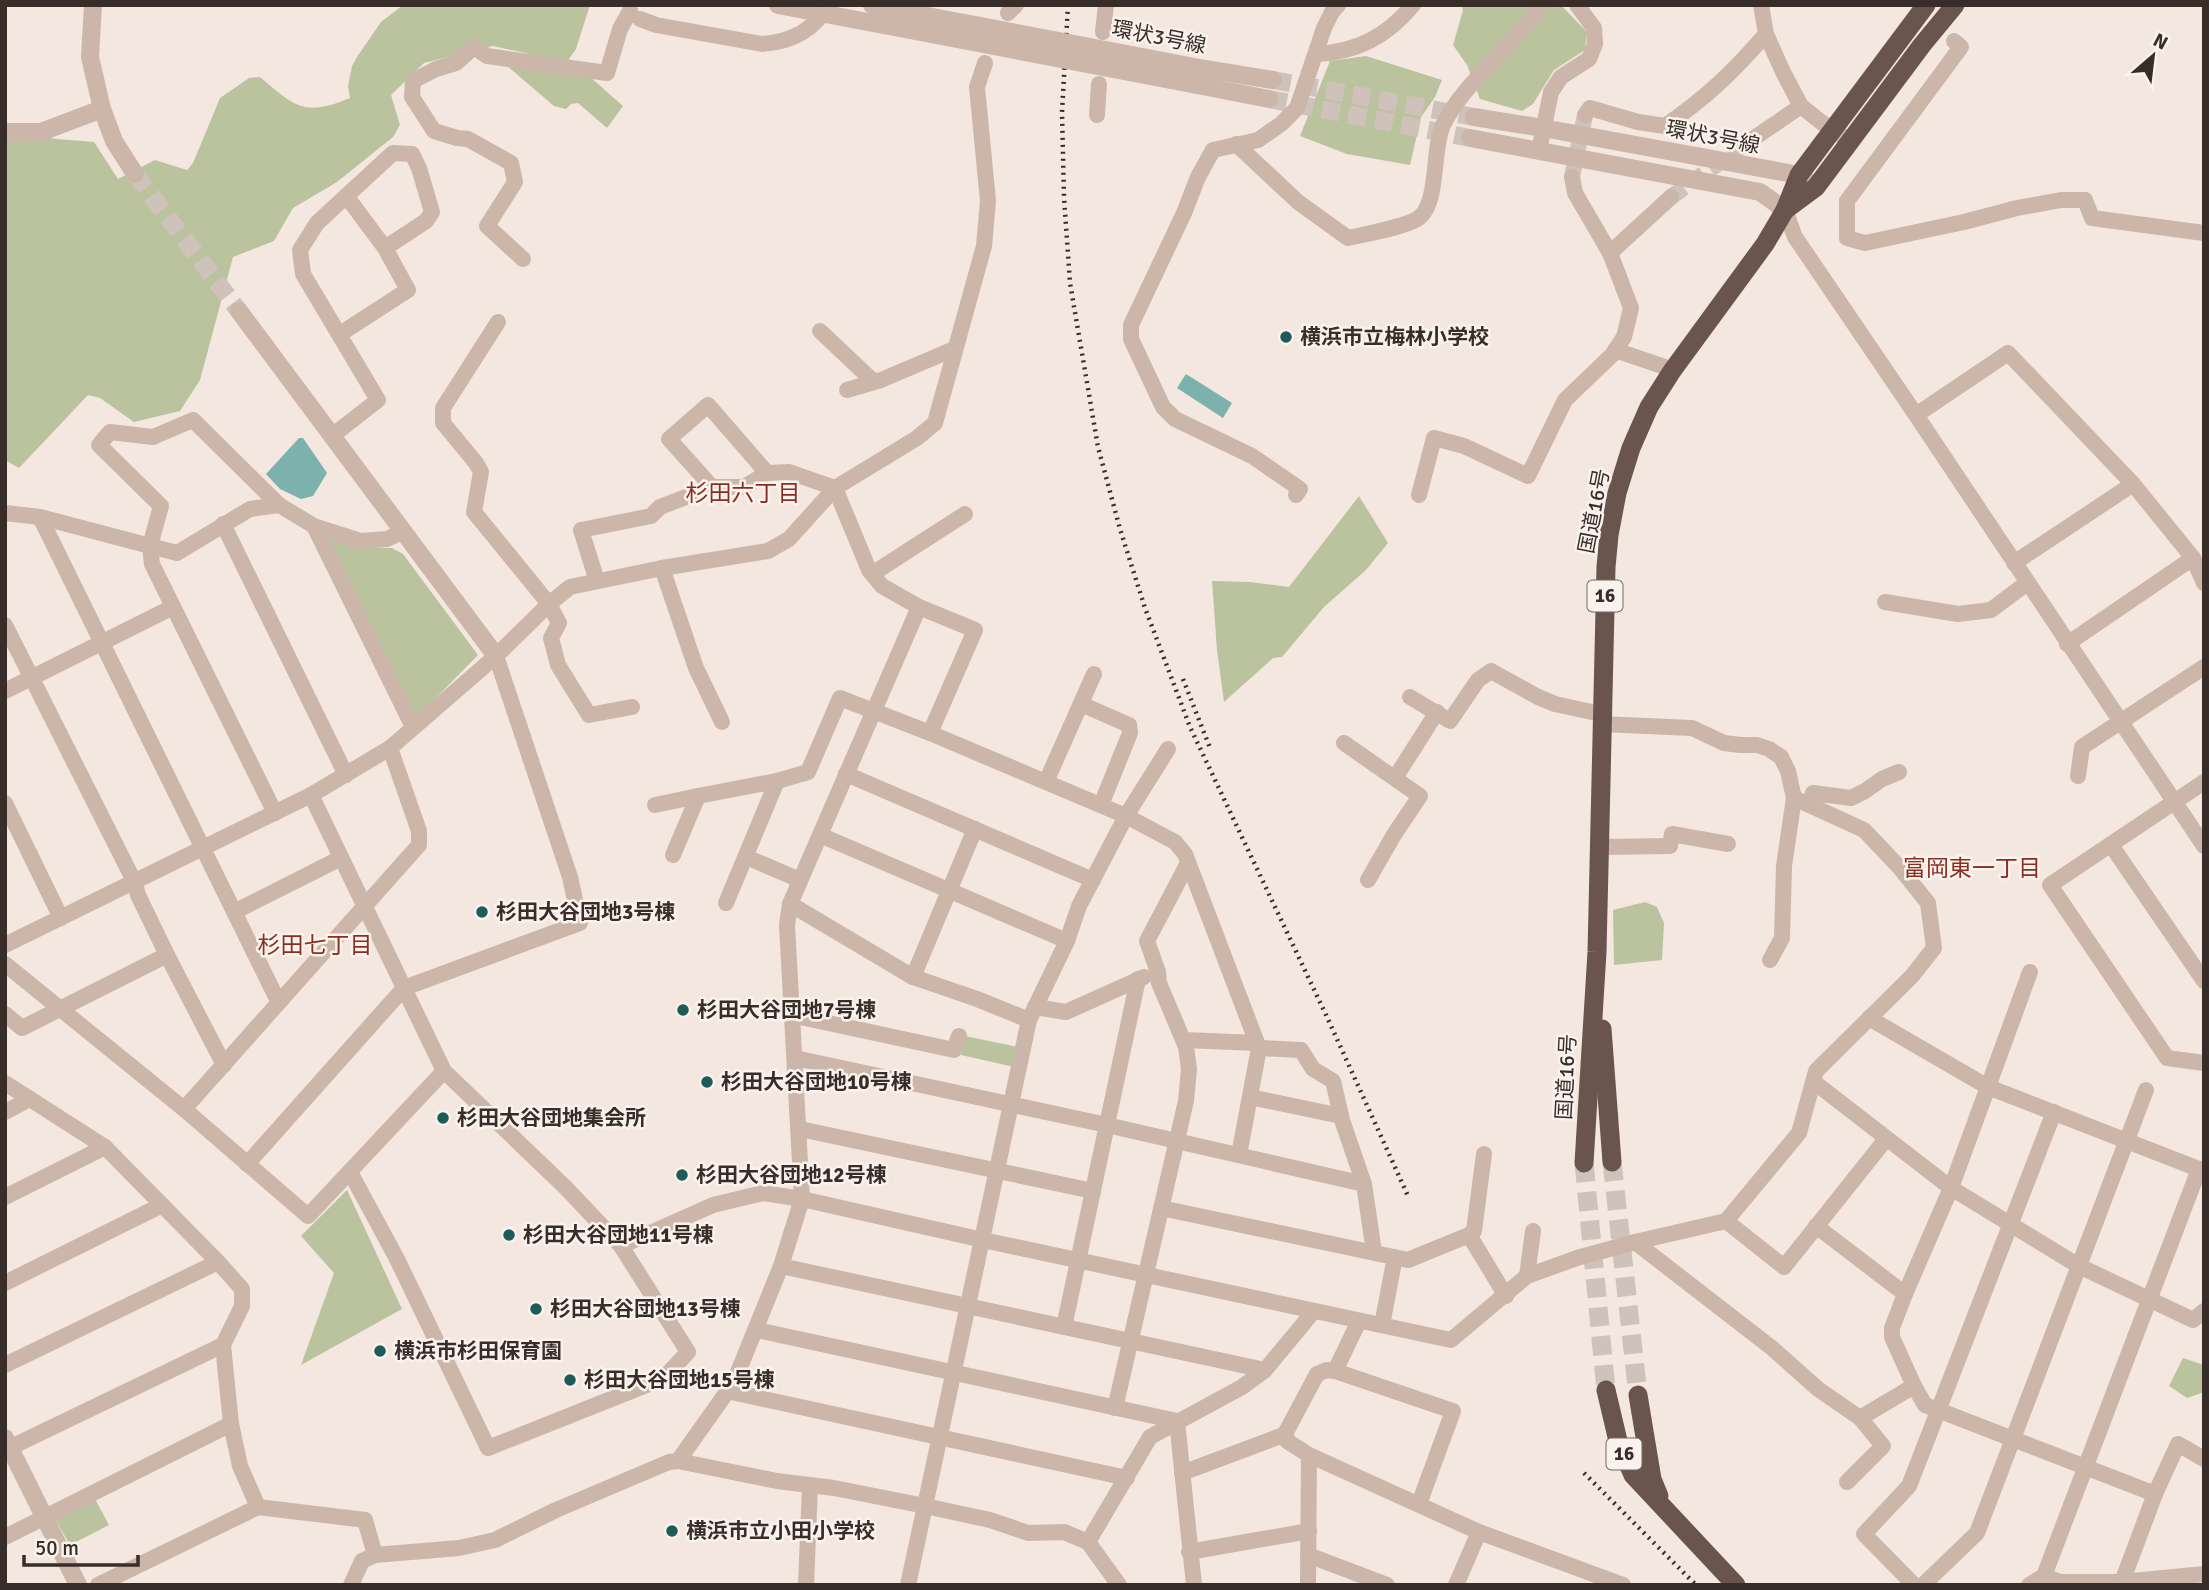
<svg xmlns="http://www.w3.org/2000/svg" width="2209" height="1590" font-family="Signika,'Noto Sans JP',sans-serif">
  <rect width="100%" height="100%" fill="#f3e7df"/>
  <g fill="#bbc39e">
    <path d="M403,5h187l-14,44 -9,13 -74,-16 -69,17 -33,32 9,30 -7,12 -56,45 -44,26 -19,33 -41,16 -33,123 -20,31 -46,11 -34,-24 -12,-3 -69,73 -14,-8v-329l52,8 37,3 24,37 37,-19 32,10 6,-7 27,-65 29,-20 11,-1c35,30 45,40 90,21l-2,-12 4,-20 5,-9 24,-35z"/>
    <polygon points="1462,5 1561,5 1587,32 1585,50 1554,70 1533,104 1522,111 1480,99 1467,65 1453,45 1463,10"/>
    <polygon points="1366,56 1442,80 1435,97 1421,117 1410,165 1347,154 1300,136 1330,61"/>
    <polygon points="506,65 589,76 623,106 607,128 578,103 571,104 566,109 554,106"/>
    <polygon points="1359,496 1388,543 1366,570 1324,607 1282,657 1273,658 1224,702 1217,650 1212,581 1250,582 1289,587"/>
    <polygon points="331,537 362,548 392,548 403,554 478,655 415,719 327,543"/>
    <polygon points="1645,902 1657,907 1664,923 1662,960 1614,965 1613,910"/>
    <polygon points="965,1036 1018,1047 1014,1067 961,1055"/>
    <polygon points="347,1190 402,1309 301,1365 334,1273 301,1236"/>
    <polygon points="2183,1358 2204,1365 2204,1392 2187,1398 2169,1386"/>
    <polygon points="95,1499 109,1525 70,1545 55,1519"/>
  </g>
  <g fill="#7db1ad">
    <polygon points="1186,374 1232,403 1223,418 1177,388"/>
    <polygon points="299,438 303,438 327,473 313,496 301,499 280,489 266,474"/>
  </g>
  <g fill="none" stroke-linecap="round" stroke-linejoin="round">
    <g stroke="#cec2bb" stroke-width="16" stroke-dasharray="16 8" stroke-linecap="butt">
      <polyline points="1572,177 1585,115"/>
      <polyline points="1671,197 1744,145"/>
    </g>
    <g stroke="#cec2bb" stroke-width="18" stroke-dasharray="18 9" stroke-linecap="butt">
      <polyline points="1273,80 1474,117"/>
      <polyline points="1269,99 1470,138"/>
      <polyline points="135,174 239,311"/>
    </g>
    <g stroke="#cec2bb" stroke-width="19" stroke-dasharray="19 10" stroke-linecap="butt">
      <polyline points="1612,1162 1638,1395"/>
      <polyline points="1584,1163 1606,1390"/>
    </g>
    <g stroke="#ccb6aa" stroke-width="16">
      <polyline points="1761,5 1766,34 1783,72 1801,106"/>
      <polyline points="1008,13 1016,5"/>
      <polyline points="1103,32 1106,5"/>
      <polyline points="1954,41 1961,47 1847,201 1847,238 1865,243 1964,222 2017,208 2061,200 2085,200 2092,218 2204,233"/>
      <path d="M1316,54c41,-2 70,-17 97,-49"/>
      <polyline points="1097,115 1099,84"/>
      <path d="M1585,115l5,-7 48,14 27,4c42,-29 68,-54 101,-92"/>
      <path d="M1236,144l62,58 50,36c17,-4 60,-11 72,-21 19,-17 12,-68 23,-92 16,-32 41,-53 64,-79 12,-13 23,-27 35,-41"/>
      <polyline points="1744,145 1801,106 1821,122 1851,142"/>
      <polyline points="1539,151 1551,92 1561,77 1589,59 1595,44 1594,28 1577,5"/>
      <polyline points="1785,210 1795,237 1916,415 2204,846"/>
      <polyline points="1610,253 1671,197"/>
      <polyline points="523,259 487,226 515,182 511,163 468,139 457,138 434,131 412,97 413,81 436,69 456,63 474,47 487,56 607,73 620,29 630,11"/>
      <polyline points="498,322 443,408 443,423 476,463 481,472 474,512 549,604 559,623 551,638 558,665 589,715 632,707"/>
      <polyline points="820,331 873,381"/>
      <polyline points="340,334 408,290 385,248 347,197"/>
      <polyline points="1615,350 1662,366 1672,371"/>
      <polyline points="847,390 881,380 954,349"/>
      <polyline points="1916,415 2008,353 2133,484 2193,558 2204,583"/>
      <polyline points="332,436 378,400 303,274 300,250 317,223 393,153 412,154 419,168 432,212 426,221 385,248"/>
      <polyline points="712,487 669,439 708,405 767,473"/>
      <polyline points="1296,495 1300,489 1252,456 1175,419 1163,407 1131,339 1131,325 1184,213 1198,177 1213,150 1258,140 1281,124 1297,108 1324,28 1332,12 1338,5"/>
      <polyline points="1419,495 1434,438 1464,446 1528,476 1565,400 1612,355 1624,337 1631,308 1610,253 1575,193 1572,177"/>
      <polyline points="5,513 40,517 177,553 250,509 279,505"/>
      <polyline points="40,517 278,1001"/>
      <polyline points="223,524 346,775"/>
      <polyline points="314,526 413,727"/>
      <polyline points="2014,563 2133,484"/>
      <polyline points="662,568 696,668 722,722"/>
      <polyline points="872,574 965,514"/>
      <polyline points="597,581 581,530 651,516 660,507 712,487 744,487 767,473 789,472 835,488 869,570 882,586 919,607 975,630 930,733"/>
      <polyline points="1885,602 1958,614 1991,610 2027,583"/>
      <polyline points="5,625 135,883 138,895 167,955 224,1065"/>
      <polyline points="2067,644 2193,558"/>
      <polyline points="5,691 173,607"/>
      <polyline points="1410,697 1450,721 1478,680 1491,671 1538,697 1555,704 1601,714"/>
      <polyline points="1081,704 1129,725 1130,733 1101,805"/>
      <polyline points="1601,724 1692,728 1724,743 1740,745 1757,745 1769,749 1781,757 1788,771 1794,798 1784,866 1782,938 1770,960"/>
      <polyline points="1344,743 1420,796 1395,833 1368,880"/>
      <polyline points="846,774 1093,880"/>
      <polyline points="2078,776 2082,747 2204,667"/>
      <polyline points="1395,778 1437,712"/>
      <polyline points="1046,782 1094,674"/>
      <polyline points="2204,782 2050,885 2167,1058 2204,1063"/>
      <polyline points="311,795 444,1071 565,1187 621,1246 688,1352 664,1378 488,1448 396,1257 350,1172"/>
      <polyline points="5,803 61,918"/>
      <polyline points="655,805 698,796"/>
      <polyline points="1809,805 1813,793 1851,798 1865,791 1882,779 1899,772"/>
      <polyline points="275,813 152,564 150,546 161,506 99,445 110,432 153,437 193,420 279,505 314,526 361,541 387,539 404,531"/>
      <polyline points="820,835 1067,941"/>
      <polyline points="2111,845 2204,981"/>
      <polyline points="1600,847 1670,846 1672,834 1728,844"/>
      <polyline points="673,855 698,796 777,781 808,772 840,698 930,733 1126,816 1175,842 1185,854 1257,1043"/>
      <polyline points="746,857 800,880"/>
      <polyline points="726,903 777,781"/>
      <polyline points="790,904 913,977 977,999 1029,1020"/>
      <polyline points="234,912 341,858"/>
      <polyline points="5,945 311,795 390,748 496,656 549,604 570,587 662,568 768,551 789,539 835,488 917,438 935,423 984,246 988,201 977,87 985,63"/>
      <polyline points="5,964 184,1109 308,1216 444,1071"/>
      <polyline points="2030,972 1951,1188 1905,1294 1892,1328 1892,1337 1914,1386 1925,1405 2155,1494 2122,1582 2060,1582 2044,1576"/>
      <polyline points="913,977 975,829"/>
      <polyline points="1035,1007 1066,1012 1144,977"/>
      <polyline points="5,1014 22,1028 167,955"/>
      <polyline points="791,1015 954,1050 959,1036"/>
      <polyline points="1869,1018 1988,1087 2204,1171"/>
      <polyline points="1184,1040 1257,1043 1259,1048 1301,1050 1313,1069 1333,1081 1342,1120 1364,1184 1374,1252"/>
      <polyline points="795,1058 1107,1125 1364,1184"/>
      <polyline points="1814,1082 1951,1188 2079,1266 2193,1320 2204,1311"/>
      <polyline points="5,1083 105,1147 218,1262 242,1289 242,1306 223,1345 231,1424 240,1466 258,1507"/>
      <polyline points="1250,1097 1341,1116"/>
      <polyline points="184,1109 419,845 419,831 390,748"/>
      <polyline points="5,1112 30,1099"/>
      <polyline points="800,1129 1093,1191"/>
      <polyline points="1239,1155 1259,1048"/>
      <polyline points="247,1164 404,988 580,923 570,877 496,656"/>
      <polyline points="5,1197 105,1147"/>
      <polyline points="1161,1208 1408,1260 1469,1235 1506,1296"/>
      <polyline points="1726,1221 1784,1267 1886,1139"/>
      <polyline points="1816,1226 1905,1294"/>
      <polyline points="1469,1235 1474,1231 1484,1154"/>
      <polyline points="1635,1242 1772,1348 1818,1389 1860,1418 1914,1386"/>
      <polyline points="621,1246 713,1205 763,1193 802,1199 983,1240 1451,1340 1527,1276 1577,1258 1635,1242 1726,1221 1799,1133 1816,1071 1912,976 1934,948 1928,903 1900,868 1864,830 1794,798"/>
      <polyline points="781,1266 1265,1370"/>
      <polyline points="1527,1276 1533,1231"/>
      <polyline points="5,1283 162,1205"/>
      <polyline points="1382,1325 1395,1257"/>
      <polyline points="1064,1327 1138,979"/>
      <polyline points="757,1330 1177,1421 1194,1585"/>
      <polyline points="5,1365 218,1262"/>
      <polyline points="1335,1371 1359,1321"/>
      <polyline points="727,1391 1127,1478"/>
      <polyline points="1115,1408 1186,1101 1189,1069 1186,1047 1159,983 1158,972 1147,941 1188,863"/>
      <polyline points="5,1450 223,1345"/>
      <polyline points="678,1461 734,1382 781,1266 802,1199 787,925 790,904 919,607"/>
      <polyline points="1182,1473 1286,1434"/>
      <polyline points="1847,1482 1883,1446 1860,1418"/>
      <polyline points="2155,1494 2178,1444 2204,1459"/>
      <polyline points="1419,1504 1453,1411 1335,1371 1327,1370 1317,1374 1286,1432 1287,1441 1309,1455 1479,1532 1623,1585"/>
      <polyline points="5,1537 231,1424"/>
      <polyline points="1088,1542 1150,1437 1242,1387 1265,1370 1314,1311"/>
      <polyline points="1189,1552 1309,1531"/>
      <polyline points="1308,1555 1387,1585"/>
      <polyline points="2122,1582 2204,1574"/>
      <polyline points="98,1585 258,1507 365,1520 375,1555"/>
      <polyline points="351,1585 362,1561 375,1555 459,1548 495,1540 556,1510 669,1462 678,1461 777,1481 834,1488 925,1506 990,1520 1028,1533 1064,1532 1088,1542 1119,1585"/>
      <polyline points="806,1585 810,1486"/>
      <polyline points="908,1585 1029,1020 1067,941 1079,906 1126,816 1168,749"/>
      <polyline points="1308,1585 1309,1455"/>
      <polyline points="1456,1585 1479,1532"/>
      <polyline points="1914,1585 1864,1534 1909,1486 2054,1112"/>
      <polyline points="1923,1585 1977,1533 2146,1090"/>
      <polyline points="2029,1585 2044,1576 2199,1169"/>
    </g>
    <g stroke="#ccb6aa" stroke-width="18">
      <polyline points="93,5 90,57 102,109 114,141 135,174"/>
      <polyline points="778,5 931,34"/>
      <polyline points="872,5 938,18"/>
      <polyline points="1205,69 1273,80"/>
      <polyline points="1197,85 1269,99"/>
      <polyline points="1474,117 1543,128 1799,175 1809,182"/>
      <polyline points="5,132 41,132 102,109"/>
      <polyline points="1470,138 1760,192 1785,210"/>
      <polyline points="239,311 496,656"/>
      <polyline points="5,1438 78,1585"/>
    </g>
    <g stroke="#6a544e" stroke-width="19">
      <polyline points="1785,210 1816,187 1922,45 1955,5"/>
      <polyline points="1602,1029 1612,1162"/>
      <polyline points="1584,1163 1597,952 1606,567 1609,535 1617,493 1631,448 1649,407 1672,371 1765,244 1785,210 1799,175 1926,5"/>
      <polyline points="1606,1390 1618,1441 1633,1475 1736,1585"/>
      <polyline points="1638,1395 1652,1479 1659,1496"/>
    </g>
    <g stroke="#392d2a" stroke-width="4.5" stroke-dasharray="2 5" stroke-linecap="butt">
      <polyline points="1068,5 1062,112 1064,197 1070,283 1098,447 1120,529 1145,608 1190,727 1327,1017 1408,1196"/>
      <polyline points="1183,679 1210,748"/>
      <polyline points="1584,1473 1696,1585"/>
    </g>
    <path stroke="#ccb6aa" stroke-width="16" d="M640,19l16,6 106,19c28,-2 52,-13 66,-39"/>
    <g stroke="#ccb6aa" stroke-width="18">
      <polyline points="938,18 1205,69"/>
      <polyline points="931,34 1197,85"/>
    </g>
  </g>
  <g fill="#1e5c59" stroke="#faf2ec" stroke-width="2.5">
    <circle cx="1286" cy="337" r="7"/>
    <circle cx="482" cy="912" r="7"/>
    <circle cx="683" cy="1010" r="7"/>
    <circle cx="707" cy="1082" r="7"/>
    <circle cx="443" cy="1118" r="7"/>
    <circle cx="682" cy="1175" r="7"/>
    <circle cx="509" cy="1235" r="7"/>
    <circle cx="536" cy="1309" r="7"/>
    <circle cx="380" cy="1351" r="7"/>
    <circle cx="570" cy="1380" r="7"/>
    <circle cx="672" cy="1531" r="7"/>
  </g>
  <g text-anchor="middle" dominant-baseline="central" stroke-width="5" stroke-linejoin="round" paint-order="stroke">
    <g fill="#faf2ec" stroke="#736864" stroke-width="2">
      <rect x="1587.5" y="580.5" width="35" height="31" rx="5"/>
      <rect x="1606.5" y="1438.5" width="35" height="31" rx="5"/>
    </g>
    <g font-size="19" font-weight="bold" fill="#392d2a">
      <text x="1605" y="596">16</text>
      <text x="1624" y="1454">16</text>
    </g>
    <g font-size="21" fill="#392d2a" stroke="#faf2ec">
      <text transform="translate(1159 37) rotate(11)">環状3号線</text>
      <text transform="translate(1713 137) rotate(11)">環状3号線</text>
      <text transform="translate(1594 511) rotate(-79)">国道16号</text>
      <text transform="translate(1566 1077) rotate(-87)">国道16号</text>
    </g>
    <g font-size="21" font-weight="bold" fill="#392d2a" stroke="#faf2ec" text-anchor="start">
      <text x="1300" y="337">横浜市立梅林小学校</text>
      <text x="496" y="912">杉田大谷団地3号棟</text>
      <text x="697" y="1010">杉田大谷団地7号棟</text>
      <text x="721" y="1082">杉田大谷団地10号棟</text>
      <text x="457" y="1118">杉田大谷団地集会所</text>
      <text x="696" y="1175">杉田大谷団地12号棟</text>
      <text x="523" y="1235">杉田大谷団地11号棟</text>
      <text x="550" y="1309">杉田大谷団地13号棟</text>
      <text x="394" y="1351">横浜市杉田保育園</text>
      <text x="584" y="1380">杉田大谷団地15号棟</text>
      <text x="686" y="1531">横浜市立小田小学校</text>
    </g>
    <g font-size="23" fill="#8a2e21" stroke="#faf2ec">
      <text x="743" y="493">杉田六丁目</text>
      <text x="1972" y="868">富岡東一丁目</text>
      <text x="315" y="945">杉田七丁目</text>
    </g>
  </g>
  <rect width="2209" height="1590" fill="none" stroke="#392d2a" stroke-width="14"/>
  <g transform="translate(2153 56) rotate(28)" stroke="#faf2ec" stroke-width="5" paint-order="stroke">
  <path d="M0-5L12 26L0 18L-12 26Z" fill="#392d2a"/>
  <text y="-10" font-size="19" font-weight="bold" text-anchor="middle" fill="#392d2a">N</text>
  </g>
  <path d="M24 1555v10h114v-10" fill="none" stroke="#392d2a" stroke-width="3.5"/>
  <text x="35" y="1555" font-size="21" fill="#392d2a" stroke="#faf2ec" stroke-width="5" paint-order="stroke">50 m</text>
</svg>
